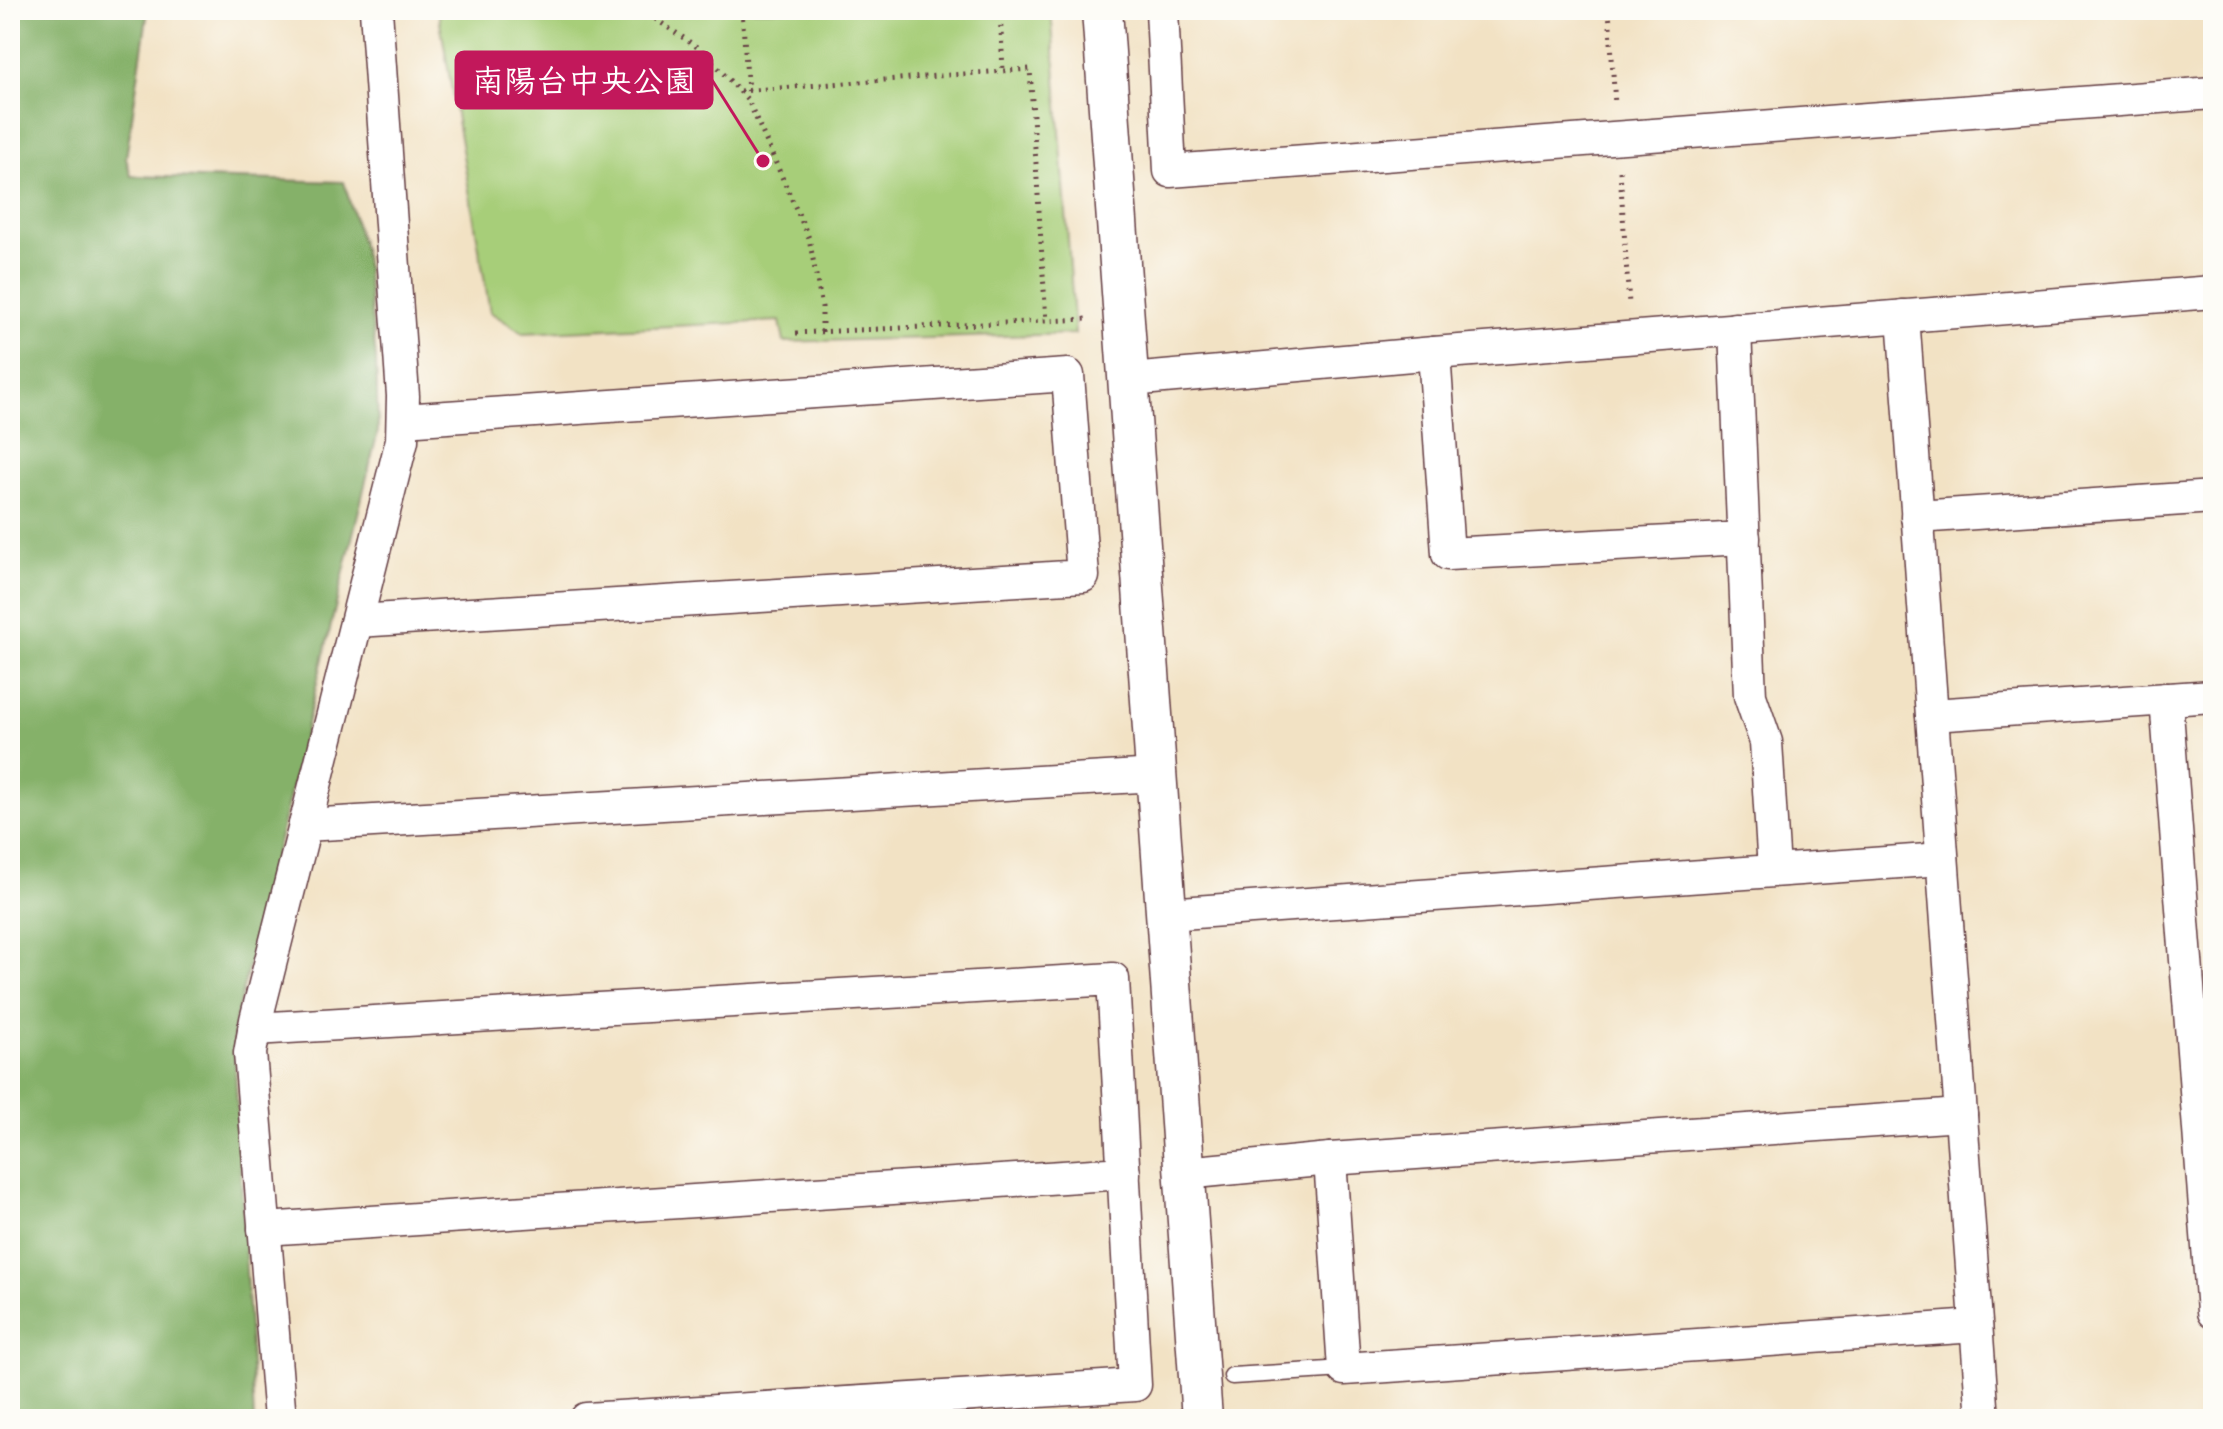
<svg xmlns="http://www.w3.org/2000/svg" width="2223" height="1429" font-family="'Patrick Hand','Klee One',sans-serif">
  <rect width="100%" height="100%" fill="#fdfcf7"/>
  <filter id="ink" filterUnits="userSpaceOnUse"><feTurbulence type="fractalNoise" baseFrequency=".0125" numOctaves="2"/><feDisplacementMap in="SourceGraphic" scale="16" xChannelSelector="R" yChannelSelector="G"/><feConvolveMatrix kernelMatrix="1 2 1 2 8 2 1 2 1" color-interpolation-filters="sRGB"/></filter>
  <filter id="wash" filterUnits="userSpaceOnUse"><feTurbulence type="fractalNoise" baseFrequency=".006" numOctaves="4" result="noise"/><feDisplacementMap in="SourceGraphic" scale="32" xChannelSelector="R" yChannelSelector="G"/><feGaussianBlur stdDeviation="1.8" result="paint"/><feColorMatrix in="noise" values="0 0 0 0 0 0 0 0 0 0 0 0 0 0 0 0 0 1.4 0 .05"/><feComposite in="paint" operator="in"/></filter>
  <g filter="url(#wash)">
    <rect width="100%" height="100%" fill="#f2e2c4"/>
    <polygon fill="#a7ce79" stroke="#787652" stroke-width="2" points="438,10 1051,10 1075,334 784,342 780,321 523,333 490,312"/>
    <polygon fill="#85b169" stroke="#68684a" stroke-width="2" points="10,10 148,10 126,158 131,176 344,182 365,256 376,358 378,431 233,1030 254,1419 10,1419"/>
  </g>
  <g filter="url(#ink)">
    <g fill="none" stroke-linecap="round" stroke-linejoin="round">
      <g stroke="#633c42" stroke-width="19">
        <polyline id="service" points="1232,1376 1344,1369"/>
      </g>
      <g stroke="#633c42" stroke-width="35">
        <g id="minor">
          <polyline points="1162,10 1170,171 2213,93"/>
          <polyline points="1903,316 1983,1419"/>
          <polyline points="1735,329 1750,696 1766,742 1774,870"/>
          <polyline points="1434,353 1448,554 1744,538"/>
          <polyline points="1130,380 1434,353 2213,292"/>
          <polyline points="1917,517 2213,497"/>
          <polyline points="357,621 1083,576 1068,375 403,420"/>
          <polyline points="2166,699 2213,1312"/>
          <polyline points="1932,715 2213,696"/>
          <polyline points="305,825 1157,775"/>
          <polyline points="1167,914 1942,859"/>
          <polyline points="254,1029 1113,979 1135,1385 586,1419"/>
          <polyline points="1330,1159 1344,1369 1976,1326"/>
          <polyline points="1185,1173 1330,1159 1961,1115"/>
          <polyline points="264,1229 1124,1173"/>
          <polyline points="280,1419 250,1053 256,1020 402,440 403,396 376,10"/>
        </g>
      </g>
      <g stroke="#633c42" stroke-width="43">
        <polyline id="tertiary" points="1102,10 1202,1419"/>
      </g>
      <g stroke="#633c42" stroke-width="5" stroke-dasharray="2 6" stroke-linecap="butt">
        <polyline points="642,10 700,49 748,100 809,238 822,307 822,332"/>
        <polyline points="742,10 748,91"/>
        <polyline points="1000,10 1003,71"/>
        <polyline points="1609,10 1615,105"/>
        <polyline points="740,91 1030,69 1046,321"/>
        <polyline points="1620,171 1629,304"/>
        <polyline points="796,333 1087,319"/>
      </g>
      <use href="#service" stroke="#fff" stroke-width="16"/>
      <use href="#minor" stroke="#fff" stroke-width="32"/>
      <use href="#tertiary" stroke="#fff" stroke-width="40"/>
    </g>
  </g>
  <path fill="none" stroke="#c2185b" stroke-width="3" d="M763 161L712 80"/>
  <circle fill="#c2185b" stroke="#fdfcf7" stroke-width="3" cx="763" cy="161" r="8"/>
  <rect fill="#c2185b" stroke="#c2185b" stroke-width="3" x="456" y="52" width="256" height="56" rx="8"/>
  <g font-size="32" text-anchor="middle" font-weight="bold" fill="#fff">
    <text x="584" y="92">南陽台中央公園</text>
  </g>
  <rect width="2223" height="1429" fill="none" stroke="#fdfcf7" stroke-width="40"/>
</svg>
